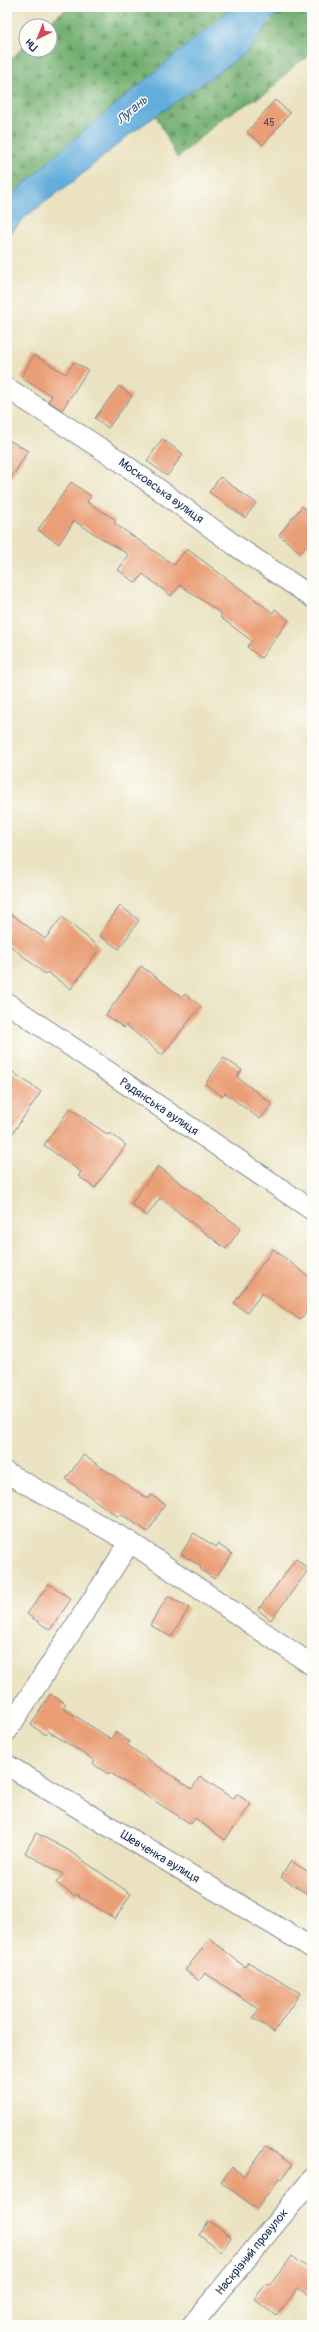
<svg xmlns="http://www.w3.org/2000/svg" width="319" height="2332" font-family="Pangolin,sans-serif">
  <defs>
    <pattern id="forest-firs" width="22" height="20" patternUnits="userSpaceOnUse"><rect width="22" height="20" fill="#72af6f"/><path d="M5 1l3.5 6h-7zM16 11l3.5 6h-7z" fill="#5d8f5e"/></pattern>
  </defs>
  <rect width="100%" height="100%" fill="#fdfcf7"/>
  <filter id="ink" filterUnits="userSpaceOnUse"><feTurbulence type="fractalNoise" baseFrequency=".025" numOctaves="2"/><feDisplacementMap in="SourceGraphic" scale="8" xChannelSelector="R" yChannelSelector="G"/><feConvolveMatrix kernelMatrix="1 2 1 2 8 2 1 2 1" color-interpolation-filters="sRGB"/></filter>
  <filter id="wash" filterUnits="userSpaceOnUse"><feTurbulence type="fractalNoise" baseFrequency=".012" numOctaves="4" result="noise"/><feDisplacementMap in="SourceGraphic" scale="16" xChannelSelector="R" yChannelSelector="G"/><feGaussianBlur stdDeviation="0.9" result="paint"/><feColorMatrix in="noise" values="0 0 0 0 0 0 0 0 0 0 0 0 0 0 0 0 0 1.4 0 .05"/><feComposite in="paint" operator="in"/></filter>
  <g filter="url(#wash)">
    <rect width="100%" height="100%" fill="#eae2c0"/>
    <g fill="url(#forest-firs)" stroke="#466f66">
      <polygon points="69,7 233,7 67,145 7,201 7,64 26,44 26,50 50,50 50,26 44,26"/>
      <polygon points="284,7 312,7 312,55 296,64 267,93 224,117 177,158 156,115 242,56"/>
    </g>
    <polygon fill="#63addb" stroke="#3f6e9c" points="233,7 284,7 270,21 246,53 130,134 74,181 25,217 7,238 7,200 67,145"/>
    <g id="blocks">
      <g fill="#ea9e76">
        <polygon points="275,100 290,113 263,145 247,132"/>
        <polygon points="34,355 66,374 74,362 88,370 62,410 48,401 52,396 21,378"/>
        <polygon points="119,386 132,396 108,428 95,418"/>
        <polygon points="7,439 28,451 7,485"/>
        <polygon points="162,439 183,454 167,476 147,461"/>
        <polygon points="220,477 256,503 245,518 209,492"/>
        <polygon points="71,482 91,496 87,502 116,520 114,523 174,565 187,549 273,613 275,609 289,620 261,658 247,647 252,641 220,617 222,614 180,585 171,596 143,574 136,583 118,570 129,555 74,521 59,544 38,530"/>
        <polygon points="302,506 312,514 312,539 301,553 279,535"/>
        <polygon points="120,906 139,920 119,949 99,935"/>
        <polygon points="7,911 45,939 62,917 100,948 71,989 47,972 45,974 7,943"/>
        <polygon points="141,966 182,997 185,994 201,1006 162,1055 126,1025 124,1028 106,1015"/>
        <polygon points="224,1058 242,1070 237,1077 272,1104 260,1119 225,1093 222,1096 205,1084"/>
        <polygon points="7,1068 41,1092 7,1141"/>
        <polygon points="70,1108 108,1135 110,1133 126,1145 95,1188 78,1176 81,1172 44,1145"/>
        <polygon points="158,1166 241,1228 226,1249 160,1198 147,1216 131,1204"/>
        <polygon points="273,1249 312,1279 312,1303 300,1320 262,1293 247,1313 234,1303"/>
        <polygon points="83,1455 148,1499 151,1495 165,1504 148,1532 121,1514 119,1517 104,1507 66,1479"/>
        <polygon points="194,1533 216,1547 218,1544 232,1554 214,1579 200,1569 201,1567 181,1554"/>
        <polygon points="296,1559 309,1569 271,1620 258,1610"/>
        <polygon points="49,1584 71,1599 50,1630 27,1614"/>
        <polygon points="168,1596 189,1608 171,1637 150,1625"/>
        <polygon points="50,1694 66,1704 63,1708 111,1739 115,1732 130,1742 127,1745 192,1789 200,1776 233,1799 237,1794 251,1804 225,1840 195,1818 191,1824 109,1772 108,1774 93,1764 95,1761 48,1731 46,1735 31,1725"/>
        <polygon points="36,1833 68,1850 131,1894 115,1919 76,1894 75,1896 56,1883 63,1874 25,1853"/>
        <polygon points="291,1861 312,1874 312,1897 281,1877"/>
        <polygon points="210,1939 245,1967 248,1962 300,1993 274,2032 253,2018 259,2009 205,1973 199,1981 185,1970"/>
        <polygon points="266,2146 292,2165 282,2179 279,2178 257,2209 221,2182 232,2167 244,2176"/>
        <polygon points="209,2221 231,2237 221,2252 199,2235"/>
        <polygon points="292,2256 312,2271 312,2298 298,2288 276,2316 254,2299 267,2283 270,2285"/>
      </g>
    </g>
  </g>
  <g filter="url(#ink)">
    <use href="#blocks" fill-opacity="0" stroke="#82888f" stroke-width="1"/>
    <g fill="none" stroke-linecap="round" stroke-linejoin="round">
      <g stroke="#82888f" stroke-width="22">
        <g id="street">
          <polyline points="7,388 120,461 236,546 312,597"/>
          <polyline points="7,1003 312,1210"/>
          <polyline points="7,1473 130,1542 312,1665"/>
          <polyline points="7,1731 130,1542"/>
          <polyline points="7,1765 312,1948"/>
          <polyline points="192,2325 312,2179"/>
        </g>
      </g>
      <use href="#street" stroke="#fff" stroke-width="20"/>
    </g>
  </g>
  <g text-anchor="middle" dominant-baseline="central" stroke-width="3" stroke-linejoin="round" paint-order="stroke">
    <g font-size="10" fill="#4f4b64">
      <text x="269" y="123">45</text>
    </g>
    <g font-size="12" fill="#1b2f5e" stroke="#fdfcf7">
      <text transform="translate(161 491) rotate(36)">Московська вулиця</text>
      <text transform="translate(159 1107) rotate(34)">Радянська вулиця</text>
      <text transform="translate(160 1857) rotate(31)">Шевченка вулиця</text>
      <text transform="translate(252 2252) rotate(-51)">Наскрізний провулок</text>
    </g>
    <g font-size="13" font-style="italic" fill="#345b8a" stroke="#fdfcf7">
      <text transform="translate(132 110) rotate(-41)">Лугань</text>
    </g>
  </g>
  <rect width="319" height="2332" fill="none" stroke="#fdfcf7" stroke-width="24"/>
  <g transform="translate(38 38) rotate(223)"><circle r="19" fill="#fdfcf7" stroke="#a3aaba"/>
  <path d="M0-3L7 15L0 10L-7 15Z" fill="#d1495b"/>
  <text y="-6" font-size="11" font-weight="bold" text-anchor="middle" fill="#1b2f5e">Пн</text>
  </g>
</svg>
